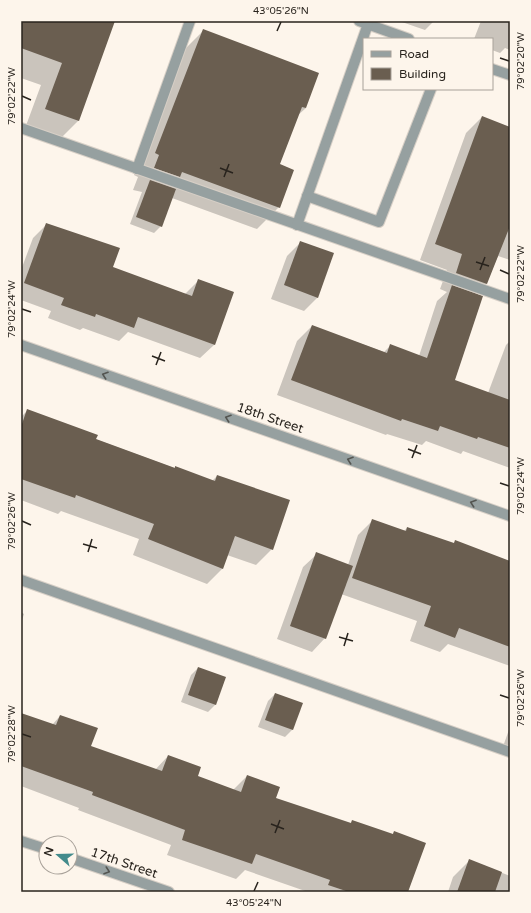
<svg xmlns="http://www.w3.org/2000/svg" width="531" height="913" font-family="'Varela Round',sans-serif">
  <rect width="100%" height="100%" fill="#fdf5eb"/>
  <g fill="#0003">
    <polygon points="21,21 114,21 78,121 56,143 24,131 41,85 21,78"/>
    <polygon points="399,21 434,21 425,30"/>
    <polygon points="481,21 510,21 510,50 505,48 500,53 492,50 492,39 474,39"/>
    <polygon points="203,31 306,108 297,116 279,165 279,207 257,229 172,198 161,226 154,233 130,224 142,192 133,190 138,177 134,175 182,52"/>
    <polygon points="482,117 510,128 510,260 498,256 486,284 475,295 454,381 488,393 506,345 510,341 510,468 463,451 461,454 426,441 422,445 387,434 386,435 277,395 297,341 312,326 384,352 390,346 419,356 437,301 447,292 440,289 447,270 420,260 466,133"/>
    <polygon points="46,225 112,268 185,294 199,280 233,292 214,345 200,358 128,332 119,341 83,328 80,330 48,318 51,311 21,300 21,270 33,238"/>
    <polygon points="301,242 318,297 304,311 271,299 287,256"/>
    <polygon points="28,410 95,439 174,468 175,467 212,481 217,476 272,549 256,565 227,555 222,569 207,584 133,555 139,539 61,511 58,514 21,500 21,417"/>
    <polygon points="373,520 404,531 407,528 453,544 455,542 510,571 510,666 448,644 440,652 410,641 417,621 341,594 325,638 312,652 277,639 303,567 317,554 348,565 358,535"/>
    <polygon points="21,612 24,614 21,623"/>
    <polygon points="198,668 225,678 215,705 208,712 181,702 191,675"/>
    <polygon points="275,694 301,704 292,730 285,737 258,727 268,701"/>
    <polygon points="21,714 52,725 60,716 90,747 155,770 168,756 196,777 233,790 247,776 275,799 350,824 352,821 392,835 394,832 407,892 308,892 245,870 236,879 167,855 171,845 78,810 79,808 21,786"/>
    <polygon points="510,727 510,755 501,752"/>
    <polygon points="470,860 510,876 510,892 448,892 453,877"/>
  </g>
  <g fill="#6a5e50">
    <polygon points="21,21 115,21 79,121 45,109 62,63 21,48"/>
    <polygon points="203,29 319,73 306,108 302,107 280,164 294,170 280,208 182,172 180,177 154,168 159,155 155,153"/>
    <polygon points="482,116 510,127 510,226 487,284 456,273 462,254 435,244"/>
    <polygon points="150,180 176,189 162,227 136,217"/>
    <polygon points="46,223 120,248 113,267 192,296 198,279 234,292 215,345 138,317 134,328 96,314 95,317 61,305 64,298 24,283"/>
    <polygon points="300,241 334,253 318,298 284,285"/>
    <polygon points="452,285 483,296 455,380 510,400 510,448 478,437 477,439 440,426 438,431 402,419 401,421 291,380 312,325 387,353 390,344 427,358"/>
    <polygon points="27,409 98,435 96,439 175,468 175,466 215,481 217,475 290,500 273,550 235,536 223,569 148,539 154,524 76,495 75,498 21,479 21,427"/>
    <polygon points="372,519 406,531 407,527 454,543 455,540 510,561 510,647 459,628 455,638 424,626 431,606 352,578"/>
    <polygon points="316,552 353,566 326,639 290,626"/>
    <polygon points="198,667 226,677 216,705 188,695"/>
    <polygon points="275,693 303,703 293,730 265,720"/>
    <polygon points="21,713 56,725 60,715 98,728 91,746 162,771 168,755 201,767 198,776 241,792 247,775 280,787 276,798 351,823 352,820 393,834 394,831 426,843 408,892 349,892 328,885 330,880 256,854 252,864 182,840 185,830 92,795 93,792 21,766"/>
    <polygon points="469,859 502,872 495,892 457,892"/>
  </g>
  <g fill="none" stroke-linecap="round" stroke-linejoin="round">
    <g stroke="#d7cfc6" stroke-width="12">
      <g id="minor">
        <polyline points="359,21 409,39"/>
        <polyline points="492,69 510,75"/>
        <polyline points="21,128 510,299"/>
        <polyline points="137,169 190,21"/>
        <polyline points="307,196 379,222 431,89"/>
        <polyline points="297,225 368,24"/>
        <polyline points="21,345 510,516"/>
        <polyline points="21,580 510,752"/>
        <polyline points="21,841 46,849"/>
        <polyline points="70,858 169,892"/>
      </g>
    </g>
    <use href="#minor" stroke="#96a0a0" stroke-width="10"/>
  </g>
  <defs><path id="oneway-chevron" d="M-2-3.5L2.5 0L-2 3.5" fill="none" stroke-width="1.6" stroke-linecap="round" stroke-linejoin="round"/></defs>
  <g stroke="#545551">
    <use href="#oneway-chevron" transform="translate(105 375) rotate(-161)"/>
    <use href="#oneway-chevron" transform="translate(228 418) rotate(-161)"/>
    <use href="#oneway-chevron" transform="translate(350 460) rotate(-161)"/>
    <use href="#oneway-chevron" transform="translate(473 503) rotate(-161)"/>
    <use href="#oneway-chevron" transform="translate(107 871) rotate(19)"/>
  </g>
  <path fill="none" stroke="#28231d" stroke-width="1.5" d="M277,31l4,-9M500,58l9,3M22,96l9,4M220,168l13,5M224,177l5,-13M476,262l13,4M480,270l5,-13M500,270l9,4M22,309l9,3M152,356l13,5M156,365l5,-13M408,449l13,5M412,458l5,-13M500,483l9,3M22,521l9,4M83,544l14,4M88,552l4,-13M339,637l14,4M344,646l4,-13M500,695l9,3M22,734l9,3M271,824l13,5M275,833l5,-13M254,891l4,-9"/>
  <g text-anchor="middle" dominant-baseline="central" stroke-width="4" stroke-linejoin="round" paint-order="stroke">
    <g font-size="13" fill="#28231d" stroke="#fdf5eb">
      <text transform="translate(270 418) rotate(19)">18th Street</text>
      <text transform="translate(124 863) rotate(19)">17th Street</text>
    </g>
  </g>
  <rect width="531" height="913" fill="none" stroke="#fdf5eb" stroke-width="44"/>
  <rect x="363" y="38" width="130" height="52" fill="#fdf5eb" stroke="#a8a199"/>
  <rect x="371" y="51" width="20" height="6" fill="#96a0a0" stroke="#a8a199"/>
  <text x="399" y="58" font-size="12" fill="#28231d">Road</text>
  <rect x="371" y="68" width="20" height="12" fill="#6a5e50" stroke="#a8a199"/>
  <text x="399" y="78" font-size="12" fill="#28231d">Building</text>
  <g transform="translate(58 855) rotate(290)"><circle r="19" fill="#fdf5eb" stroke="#a8a199"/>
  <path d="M0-3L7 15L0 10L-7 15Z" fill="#438b8c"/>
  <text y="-6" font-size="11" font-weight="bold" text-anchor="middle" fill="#28231d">N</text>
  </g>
  <rect x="22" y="22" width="487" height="869" fill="none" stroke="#28231d" stroke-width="1.5"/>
  <g font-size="10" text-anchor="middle" fill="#28231d">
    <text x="281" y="14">43°05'26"N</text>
    <text transform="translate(520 61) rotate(-90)" y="4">79°02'20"W</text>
    <text transform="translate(11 96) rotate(-90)" y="4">79°02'22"W</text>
    <text transform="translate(520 274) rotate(-90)" y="4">79°02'22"W</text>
    <text transform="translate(11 309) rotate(-90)" y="4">79°02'24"W</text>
    <text transform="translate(520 486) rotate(-90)" y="4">79°02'24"W</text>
    <text transform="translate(11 521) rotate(-90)" y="4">79°02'26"W</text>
    <text transform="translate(520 698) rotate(-90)" y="4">79°02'26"W</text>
    <text transform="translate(11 734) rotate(-90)" y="4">79°02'28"W</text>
    <text x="254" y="906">43°05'24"N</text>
  </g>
</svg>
